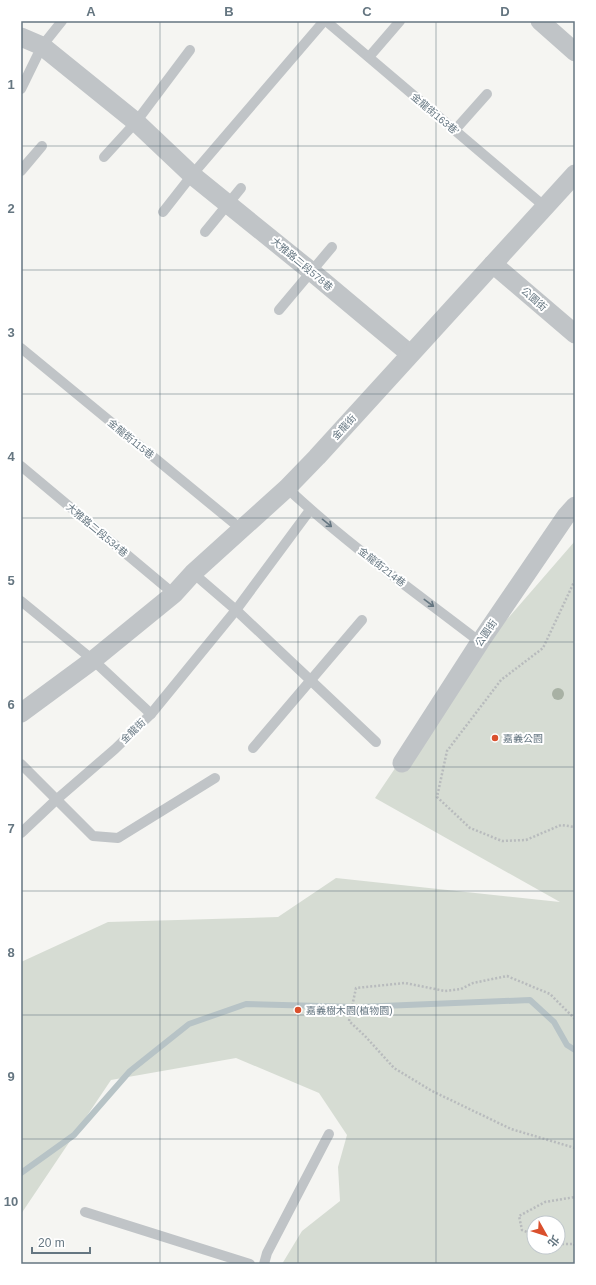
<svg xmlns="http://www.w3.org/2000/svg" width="596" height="1285" font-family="Helvetica,'Noto Sans TC',sans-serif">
  <rect width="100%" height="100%" fill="#f5f5f2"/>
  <path fill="#d6dcd3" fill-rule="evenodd" d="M575,541v723h-293l20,-33 38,-30 -2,-34 9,-32 -28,-42 -83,-35 -125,22 -90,134v-252l87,-40 170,-5 58,-39 224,24 -185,-104 81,-120zM534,1223h24v24h-24z"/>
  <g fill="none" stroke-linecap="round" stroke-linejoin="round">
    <polyline stroke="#b7c3c6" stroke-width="6" points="21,1173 74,1135 130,1071 189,1024 246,1004 358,1007 530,1000 554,1022 567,1045 575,1050"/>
    <g stroke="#b8bbbd" stroke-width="2.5" stroke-dasharray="2 2" stroke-linecap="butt">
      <polyline points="575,580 543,648 501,680 447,751 437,797 470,828 502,841 526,840 561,825 575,827"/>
      <polyline points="575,1019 550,994 507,976 473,983 461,989 445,991 405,983 356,988 349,1021 365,1036 394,1068 432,1091 511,1129 575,1148"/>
      <polyline points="534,1235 522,1230 519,1216 545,1202 575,1197"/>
      <polyline points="558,1244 574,1244 575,1246"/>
    </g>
    <g stroke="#c0c4c7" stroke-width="10">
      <polyline points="326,21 544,206"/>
      <polyline points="369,57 400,21"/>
      <polyline points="21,89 42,46 62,21"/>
      <polyline points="455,130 487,94"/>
      <polyline points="104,157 136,122 190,50"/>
      <polyline points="21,170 42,146 21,171"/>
      <polyline points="163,212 192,175 324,21"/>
      <polyline points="205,232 241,188"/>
      <polyline points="279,310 332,247"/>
      <polyline points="21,348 241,529"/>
      <polyline points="21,466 174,594"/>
      <path d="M287,488c60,56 128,104 193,154"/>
      <polyline points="193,573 236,610 376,742"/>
      <polyline points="21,601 93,660 151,714 115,749 56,800 21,833"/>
      <polyline points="151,714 236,610 310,510"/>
      <polyline points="253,748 362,620"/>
      <polyline points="21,764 93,836 118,838 215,778"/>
      <polyline points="85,1212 250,1264"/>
      <polyline points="264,1264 267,1253 329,1134"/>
    </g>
    <g stroke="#c0c4c7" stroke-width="19">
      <polyline points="540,21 575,52"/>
      <polyline points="21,37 42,46 136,122 192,175 312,272 410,354"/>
      <polyline points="493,264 575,334"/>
      <polyline points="21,713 93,660 174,594 193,573 287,488 317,457 575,174"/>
      <polyline points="402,763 480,642 566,516 575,506"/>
    </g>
  </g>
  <circle fill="#a8b1a4" cx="558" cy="694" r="6"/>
  <defs><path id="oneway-shaft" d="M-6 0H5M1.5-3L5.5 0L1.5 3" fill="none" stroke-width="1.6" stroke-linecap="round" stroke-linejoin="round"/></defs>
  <g stroke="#657681">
    <use href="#oneway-shaft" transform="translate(327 523) rotate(39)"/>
    <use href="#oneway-shaft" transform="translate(429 603) rotate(37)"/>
  </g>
  <path fill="none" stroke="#657681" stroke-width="1" stroke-opacity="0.55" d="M160,21v1243M298,21v1243M436,21v1243M21,146h554M21,270h554M21,394h554M21,518h554M21,642h554M21,767h554M21,891h554M21,1015h554M21,1139h554"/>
  <g fill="#da502d" stroke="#fff" stroke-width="1.5">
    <circle cx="495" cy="738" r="4"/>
    <circle cx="298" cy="1010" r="4"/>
  </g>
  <g text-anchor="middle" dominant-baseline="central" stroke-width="4" stroke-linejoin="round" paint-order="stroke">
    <g font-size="10" fill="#657681" stroke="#fff">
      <text transform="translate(435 114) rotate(40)">金龍街163巷'</text>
      <text transform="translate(302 264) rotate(40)">大雅路二段578巷</text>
      <text transform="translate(534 299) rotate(41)">公園街</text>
      <text transform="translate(344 427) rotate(-48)">金龍街</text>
      <text transform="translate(131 439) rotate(39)">金龍街115巷</text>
      <text transform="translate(97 530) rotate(40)">大雅路二段534巷</text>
      <text transform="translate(382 567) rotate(38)">金龍街214巷</text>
      <text transform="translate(486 633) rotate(-56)">公園街</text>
      <text transform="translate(133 731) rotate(-44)">金龍街</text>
    </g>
    <g font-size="10" fill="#657681" stroke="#fff" text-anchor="start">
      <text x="503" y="738">嘉義公園</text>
      <text x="306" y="1010">嘉義樹木園(植物園)</text>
    </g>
  </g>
  <rect width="596" height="1285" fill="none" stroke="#ffffff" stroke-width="44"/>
  <g transform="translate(546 1235) rotate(129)"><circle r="19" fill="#ffffff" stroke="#c1c8cd"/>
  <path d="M0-3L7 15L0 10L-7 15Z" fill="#da502d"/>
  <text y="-6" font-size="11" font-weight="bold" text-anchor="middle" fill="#657681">北</text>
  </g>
  <path d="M32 1247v6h58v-6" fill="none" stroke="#657681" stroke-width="2"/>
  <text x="38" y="1247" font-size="12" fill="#657681" stroke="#ffffff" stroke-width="3" paint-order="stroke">20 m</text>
  <rect x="22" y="22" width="552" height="1241" fill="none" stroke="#657681" stroke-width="1.5"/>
  <g font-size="13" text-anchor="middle" font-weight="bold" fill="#657681">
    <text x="91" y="16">A</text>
    <text x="229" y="16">B</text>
    <text x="367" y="16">C</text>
    <text x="505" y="16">D</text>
    <text x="11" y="89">1</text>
    <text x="11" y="213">2</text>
    <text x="11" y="337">3</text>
    <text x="11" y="461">4</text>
    <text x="11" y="585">5</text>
    <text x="11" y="709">6</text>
    <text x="11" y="833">7</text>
    <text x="11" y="957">8</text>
    <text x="11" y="1081">9</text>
    <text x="11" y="1206">10</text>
  </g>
</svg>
